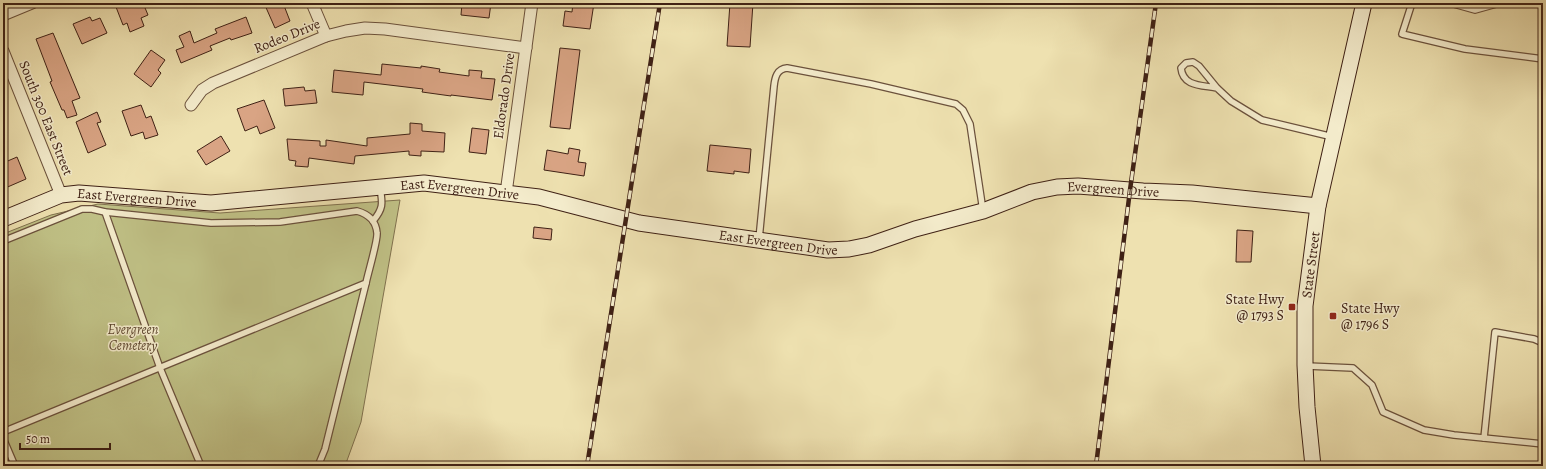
<svg xmlns="http://www.w3.org/2000/svg" width="1546" height="469" font-family="Alegreya,serif">
  <rect width="100%" height="100%" fill="#eee1b0"/>
  <filter id="stains"><feTurbulence type="fractalNoise" baseFrequency=".005" numOctaves="4"/><feColorMatrix values="0 0 0 0 .2 0 0 0 0 .09 0 0 0 0 .02 0 0 0 .5 -.17"/></filter>
  <radialGradient id="worn" r=".72"><stop offset=".6" stop-color="#630" stop-opacity="0"/><stop offset="1" stop-color="#630" stop-opacity=".3"/></radialGradient>
  <polygon fill="#c0c186" stroke="#80714e" points="400,200 361,422 345,466 3,466 3,234 51,215 98,204 220,213"/>
  <g fill="#d9a484" stroke="#3f2115">
    <polygon points="127,3 143,3 148,15 141,18 144,26 130,32 127,23 123,25 116,7"/>
    <polygon points="264,3 283,3 290,21 275,28"/>
    <polygon points="462,3 491,3 489,18 461,15"/>
    <polygon points="573,3 594,3 590,29 563,26 565,11 572,12"/>
    <polygon points="730,3 753,3 750,47 727,46"/>
    <polygon points="90,17 92,21 100,18 107,33 82,44 73,24"/>
    <polygon points="246,17 252,33 231,40 230,38 210,46 212,50 181,63 176,50 184,47 179,36 190,31 194,43 217,33 215,29"/>
    <polygon points="53,33 80,98 72,101 77,115 67,118 64,110 62,110 50,82 52,81 36,39"/>
    <polygon points="560,48 580,50 570,129 550,127"/>
    <polygon points="151,50 165,60 158,70 161,73 151,87 134,74"/>
    <polygon points="382,64 421,68 421,66 440,69 439,72 469,76 469,70 482,71 481,78 495,79 492,100 451,95 451,96 422,92 423,89 364,82 363,95 332,92 334,70 381,75"/>
    <polygon points="304,87 305,91 315,90 317,103 285,106 283,89"/>
    <polygon points="264,100 275,128 260,134 257,126 245,131 237,109"/>
    <polygon points="141,105 146,118 151,116 158,135 145,139 143,132 131,136 122,111"/>
    <polygon points="97,112 101,122 97,123 106,145 88,153 76,122"/>
    <polygon points="410,123 422,124 422,131 445,133 444,152 421,151 421,156 409,155 409,151 355,156 354,164 309,158 308,167 295,166 296,161 289,160 287,139 320,141 320,146 326,146 326,140 367,146 367,138 410,134"/>
    <polygon points="472,128 489,130 486,154 469,152"/>
    <polygon points="221,136 230,151 206,165 197,151"/>
    <polygon points="710,145 751,149 749,173 734,171 734,174 707,171"/>
    <polygon points="569,148 580,150 578,162 586,163 584,176 544,170 547,150 568,154"/>
    <polygon points="17,157 26,179 3,189 3,163"/>
    <polygon points="534,227 552,229 551,240 533,238"/>
    <polygon points="1237,230 1253,231 1251,262 1236,262"/>
  </g>
  <g fill="none" stroke-linecap="round" stroke-linejoin="round">
    <g stroke="#6b513c" stroke-width="8">
      <g id="lane">
        <polyline points="1412,3 1402,34 1465,49 1543,59"/>
        <polyline points="1450,3 1475,10 1500,3"/>
        <path d="M1217,88c-15,-3 -34,-1 -36,-20l5,-5 7,-1 6,4 18,22 14,13 31,19 71,17"/>
        <polyline points="105,212 160,368 201,466"/>
        <path d="M373,221c10,-12 10,-17 7,-33"/>
        <path d="M759,239l15,-153c1,-9 3,-17 13,-18l84,16 85,20 7,6 7,14 13,87"/>
        <path d="M3,241l79,-32h10l13,3 106,11 69,-1 77,-11c11,3 19,10 20,22 1,7 -9,40 -11,50l-363,149"/>
        <polyline points="1307,366 1353,368 1372,385 1383,412 1424,430 1454,435 1543,444"/>
        <polyline points="3,438 15,466"/>
        <polyline points="1484,438 1495,332 1534,339 1543,343"/>
        <polyline points="318,466 325,449 366,283"/>
      </g>
    </g>
    <g stroke="#6b513c" stroke-width="13">
      <g id="street">
        <polyline points="312,3 326,36"/>
        <polyline points="3,15 32,3"/>
        <polyline points="3,51 61,195"/>
        <polyline points="191,105 202,90 213,83 326,36 346,31 365,28 385,29 526,48"/>
        <polyline points="506,193 532,3"/>
      </g>
    </g>
    <g stroke="#3f2115" stroke-width="17">
      <g id="secondary">
        <path id="s1" d="M3,219l58,-24 18,-2 132,10 213,-20 115,14 100,26 189,27 21,-1 20,-4 46,-16 68,-18 49,-19 25,-5 21,-1 65,5 49,2 126,13"/>
        <path id="s2" d="M1313,466l-6,-59 -2,-42v-59l13,-100 46,-203"/>
      </g>
    </g>
    <use href="#lane" stroke="#f4eccc" stroke-width="5.5"/>
    <use href="#street" stroke="#f4eccc" stroke-width="11"/>
    <use href="#secondary" stroke="#f4eccc" stroke-width="15"/>
    <g stroke="#3f2115" stroke-width="4.5">
      <g id="rail">
        <polyline points="587,466 660,3"/>
        <polyline points="1096,466 1130,190 1156,3"/>
      </g>
    </g>
    <use href="#rail" stroke="#f4eccc" stroke-width="3" stroke-dasharray="9" stroke-linecap="butt"/>
  </g>
  <g fill="#8f2418" stroke="#f4eccc" stroke-width="1.5">
    <rect x="1288" y="303" width="8" height="8" rx="2"/>
    <rect x="1329" y="312" width="8" height="8" rx="2"/>
  </g>
  <g text-anchor="middle" dominant-baseline="central" stroke-width="3" stroke-linejoin="round" paint-order="stroke">
    <g font-size="14" fill="#3f2115" stroke="#f4eccc">
      <text transform="translate(287 36) rotate(-22)">Rodeo Drive</text>
      <text transform="translate(504 96) rotate(-82)">Eldorado Drive</text>
      <text transform="translate(46 118) rotate(68)">South 300 East Street</text>
      <text stroke="none"><textPath href="#s1" startOffset="1132">Evergreen Drive</textPath></text>
      <text stroke="none"><textPath href="#s1" startOffset="463">East Evergreen Drive</textPath></text>
      <text stroke="none"><textPath href="#s1" startOffset="139">East Evergreen Drive</textPath></text>
      <text stroke="none"><textPath href="#s1" startOffset="787">East Evergreen Drive</textPath></text>
      <text stroke="none"><textPath href="#s2" startOffset="202">State Street</textPath></text>
    </g>
    <g font-size="14" fill="#3f2115" stroke="#f4eccc" text-anchor="end">
      <text x="1284" y="299">State Hwy<tspan x="1284" dy="16">@ 1793 S</tspan></text>
      <text x="1341" y="308" text-anchor="start">State Hwy<tspan x="1341" dy="16">@ 1796 S</tspan></text>
    </g>
    <g font-size="14" font-style="italic" fill="#5f4931" stroke="#f4eccc">
      <text x="133" y="329">Evergreen<tspan x="133" dy="16">Cemetery</tspan></text>
    </g>
  </g>
  <rect width="1546" height="469" fill="none" stroke="#eee1b0" stroke-width="16"/>
  <rect x="4" y="4" width="1538" height="461" fill="none" stroke="#3f2115" stroke-width="2"/>
  <rect x="8" y="8" width="1530" height="453" fill="none" stroke="#3f2115"/>
  <path d="M20 443v6h90v-6" fill="none" stroke="#3f2115" stroke-width="2"/>
  <text x="26" y="443" font-size="12" fill="#3f2115" stroke="#f4eccc" stroke-width="3" paint-order="stroke">50 m</text>
  <rect width="100%" height="100%" filter="url(#stains)"/>
  <rect width="100%" height="100%" fill="url(#worn)"/>
</svg>
